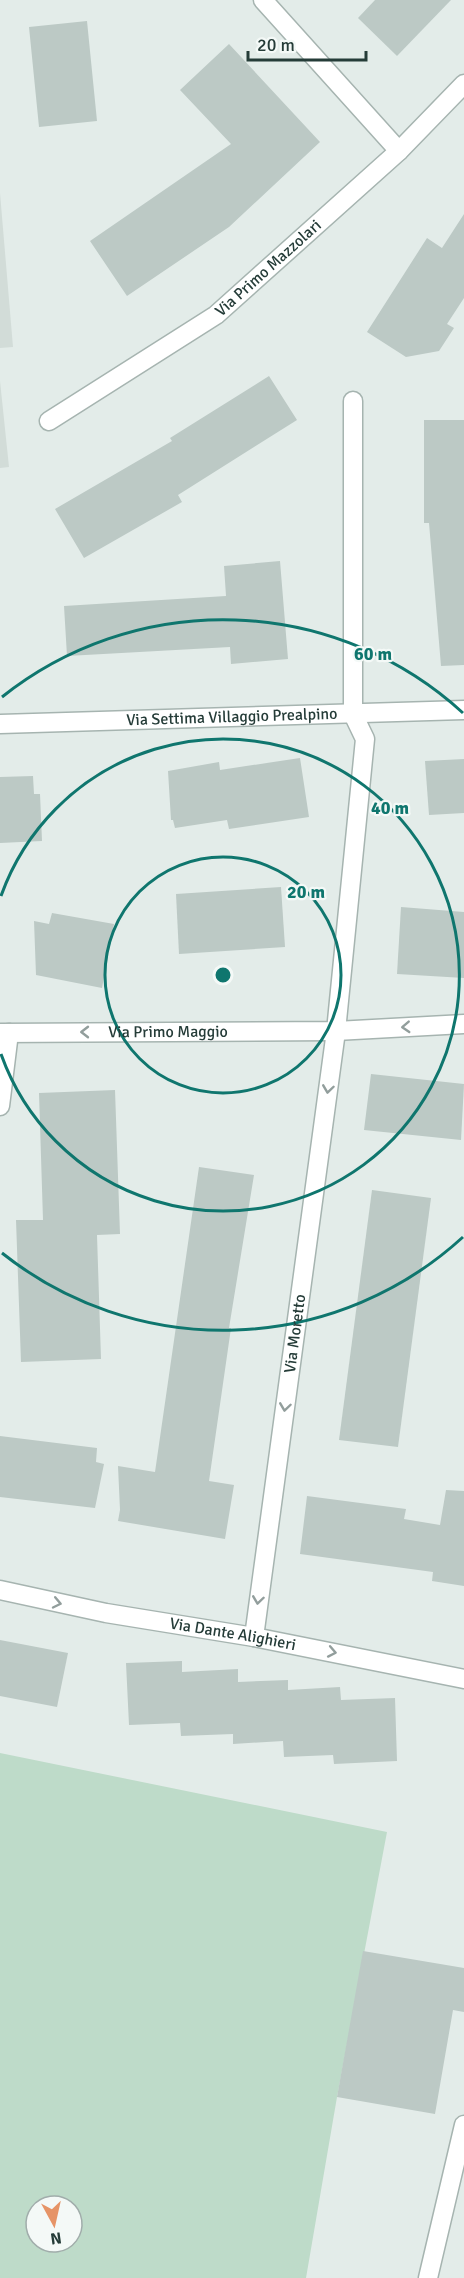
<svg xmlns="http://www.w3.org/2000/svg" width="464" height="2278" font-family="Signika,sans-serif">
  <rect width="100%" height="100%" fill="#e3ece9"/>
  <g fill="#d2dcd8">
    <polygon points="0,193 13,347 0,348"/>
    <polygon points="0,381 9,467 0,468"/>
  </g>
  <path fill="#bedbc9" fill-rule="evenodd" d="M0,1753l387,79 -50,265 -31,181h-306zM36,2206h36v36h-36z"/>
  <g fill="#bcc9c5">
    <polygon points="375,0 451,0 397,56 358,18"/>
    <polygon points="87,21 97,121 39,127 29,27"/>
    <polygon points="229,44 320,142 229,227 127,296 90,241 231,144 180,90"/>
    <polygon points="464,214 464,298 447,324 454,328 439,351 406,357 367,332 427,238 442,248"/>
    <polygon points="269,376 297,420 178,495 182,502 84,558 55,509 172,441 170,438"/>
    <polygon points="424,420 464,420 464,665 441,666 429,523 424,523"/>
    <polygon points="280,561 288,659 231,664 230,647 67,656 64,606 226,596 224,566"/>
    <polygon points="300,758 309,817 229,829 227,820 175,828 173,820 171,820 168,771 219,762 220,770"/>
    <polygon points="464,759 464,813 429,815 425,761"/>
    <polygon points="33,776 34,794 40,794 42,841 0,843 0,777"/>
    <polygon points="281,887 285,947 179,954 176,894"/>
    <polygon points="401,907 464,912 464,978 397,974"/>
    <polygon points="52,913 114,924 102,988 36,975 34,921 49,924"/>
    <polygon points="371,1074 464,1084 461,1140 364,1130"/>
    <polygon points="115,1090 120,1234 97,1235 101,1359 21,1362 16,1220 43,1220 39,1093"/>
    <polygon points="199,1167 254,1175 229,1328 231,1328 209,1481 234,1485 225,1539 118,1521 120,1510 118,1466 155,1472"/>
    <polygon points="372,1190 431,1198 398,1447 339,1440"/>
    <polygon points="0,1436 97,1448 96,1462 104,1464 95,1508 0,1497"/>
    <polygon points="446,1490 464,1491 464,1586 432,1581 433,1572 300,1554 307,1496 406,1509 404,1519 440,1525"/>
    <polygon points="0,1640 68,1653 57,1707 0,1696"/>
    <polygon points="182,1661 182,1672 238,1669 238,1682 288,1680 288,1690 340,1687 341,1700 395,1698 397,1761 334,1764 333,1755 284,1757 283,1741 233,1744 233,1734 181,1736 180,1723 129,1725 126,1663"/>
    <polygon points="363,1951 464,1968 464,2012 453,2010 435,2114 337,2097"/>
  </g>
  <g fill="none" stroke-linecap="round" stroke-linejoin="round">
    <g stroke="#a6b4b0" stroke-width="21">
      <g id="minor">
        <polyline points="263,0 399,151"/>
        <path id="s1" d="M49,421l167,-106 183,-164 65,-67"/>
        <path id="s2" d="M0,724l464,-14"/>
        <path id="s3" d="M0,1033l336,-2 128,-7"/>
        <polyline points="0,1106 9,1033"/>
        <path id="s4" d="M0,1590l106,23 148,24 210,42"/>
        <path id="s5" d="M254,1637l82,-606 29,-292 -12,-25v-313"/>
        <polyline points="428,2278 464,2125"/>
      </g>
    </g>
    <use href="#minor" stroke="#fff" stroke-width="18"/>
  </g>
  <defs><path id="oneway-chevron" d="M-2-3.5L2.5 0L-2 3.5" fill="none" stroke-width="1.6" stroke-linecap="round" stroke-linejoin="round" transform="scale(1.5)"/></defs>
  <g stroke="#929e9c">
    <use href="#oneway-chevron" transform="translate(406 1027) rotate(177)"/>
    <use href="#oneway-chevron" transform="translate(85 1032) rotate(180)"/>
    <use href="#oneway-chevron" transform="translate(328 1089) rotate(98)"/>
    <use href="#oneway-chevron" transform="translate(285 1407) rotate(98)"/>
    <use href="#oneway-chevron" transform="translate(258 1600) rotate(98)"/>
    <use href="#oneway-chevron" transform="translate(57 1603) rotate(12)"/>
    <use href="#oneway-chevron" transform="translate(332 1652) rotate(11)"/>
  </g>
  <g fill="none" stroke="#0f766e" stroke-width="3">
    <circle cx="223" cy="975" r="118"/>
    <path d="M1 896A236 236 0 1 1 1 1054"/>
    <path d="M463 1237A355 355 0 0 1 2 1253M2 697A355 355 0 0 1 463 713"/>
  </g>
  <g text-anchor="middle" dominant-baseline="central" stroke-width="4.5" stroke-linejoin="round" paint-order="stroke">
    <g font-size="16" fill="#253c38" stroke="#f4f9f7">
      <text stroke="none"><textPath href="#s1" startOffset="268">Via Primo Mazzolari</textPath></text>
      <text stroke="none"><textPath href="#s2" startOffset="232">Via Settima Villaggio Prealpino</textPath></text>
      <text stroke="none"><textPath href="#s3" startOffset="168">Via Primo Maggio</textPath></text>
      <text stroke="none"><textPath href="#s5" startOffset="306">Via Moretto</textPath></text>
      <text stroke="none"><textPath href="#s4" startOffset="237">Via Dante Alighieri</textPath></text>
    </g>
  </g>
  <circle cx="223" cy="975" r="9" fill="#0f766e" stroke="#f4f9f7" stroke-width="3"/>
  <g font-size="18" text-anchor="middle" font-weight="bold" fill="#0f766e" stroke="#f4f9f7" stroke-width="4.5" stroke-linejoin="round" paint-order="stroke">
    <text x="373" y="660">60 m</text>
    <text x="390" y="814">40 m</text>
    <text x="306" y="898">20 m</text>
  </g>
  <g transform="translate(54 2224) rotate(172)"><circle r="28" fill="#f4f9f7" stroke="#a1adab" stroke-width="1.5"/>
  <path d="M0-4.5L10 22L0 15L-10 22Z" fill="#e69467"/>
  <text y="-9" font-size="16" font-weight="bold" text-anchor="middle" fill="#253c38">N</text>
  </g>
  <path d="M248 51v9h118v-9" fill="none" stroke="#253c38" stroke-width="3"/>
  <text x="257" y="51" font-size="18" fill="#253c38" stroke="#f4f9f7" stroke-width="4.5" paint-order="stroke">20 m</text>
</svg>
